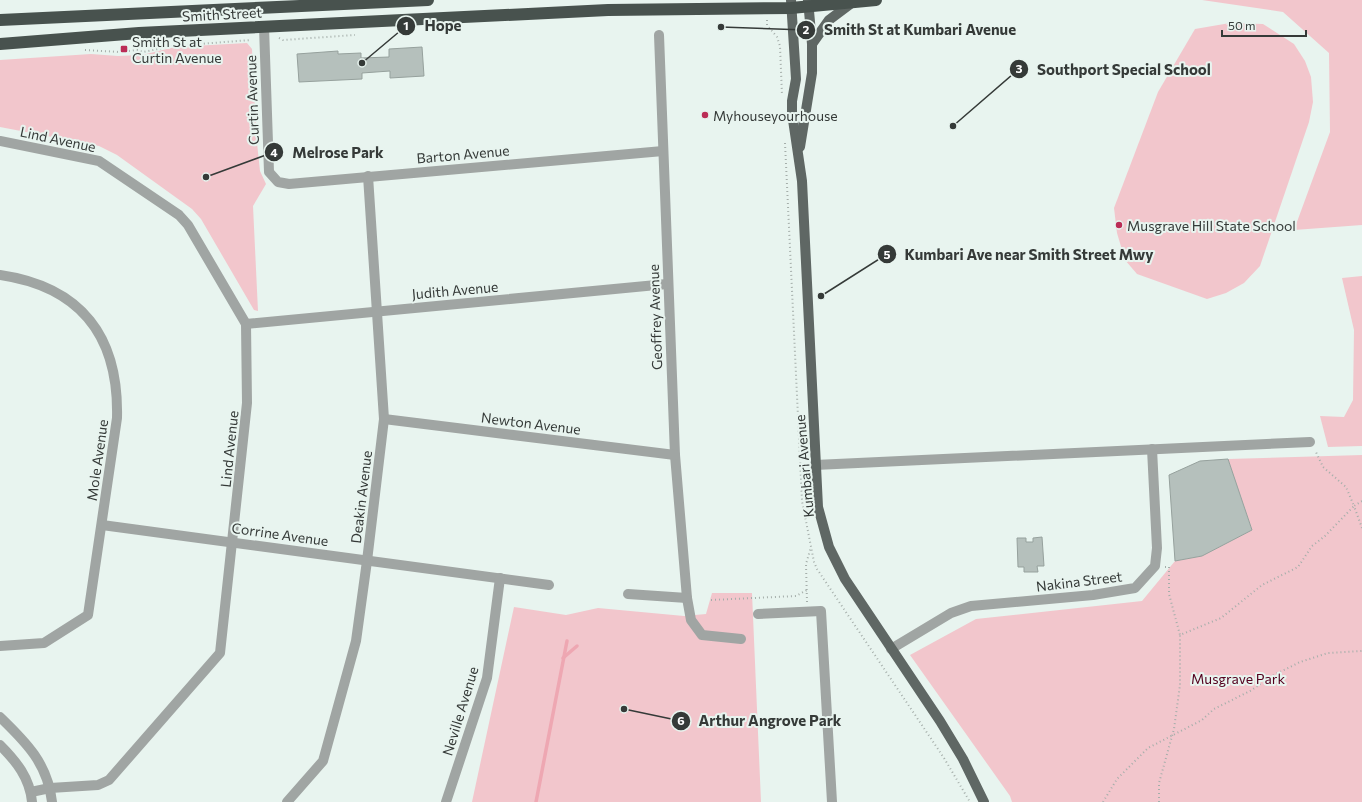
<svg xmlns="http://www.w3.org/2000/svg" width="1362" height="802" font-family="Commissioner,sans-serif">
  <rect width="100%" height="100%" fill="#e8f4ef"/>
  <g fill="#f2c6cc">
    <polygon points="1202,0 1362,0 1362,225 1294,230 1330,132 1329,53 1283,12"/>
    <polygon points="1230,23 1263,24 1294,44 1305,61 1311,77 1313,102 1309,122 1260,266 1244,283 1226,293 1207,299 1137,274 1125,260 1117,233 1114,208 1158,92 1195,29"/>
    <polygon points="247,43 252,49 257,143 260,171 266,184 253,206 258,311 254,310 201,219 192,209 117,155 99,146 0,127 0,60 91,54 118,56 142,55 175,47"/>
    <polygon points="1362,276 1362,446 1328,447 1320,416 1344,417 1353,400 1354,330 1342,278"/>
    <polygon points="1362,455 1362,802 1012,802 1010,796 910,655 976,619 1142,601 1175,561 1202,556 1252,530 1228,459"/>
    <polygon points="712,593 752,593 761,802 472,802 514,607 566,615 598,608 684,616 706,614"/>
  </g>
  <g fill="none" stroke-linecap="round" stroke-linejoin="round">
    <g stroke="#eea7b2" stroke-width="3.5">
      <polyline points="563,658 577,646"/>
      <polyline points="536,802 567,641"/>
    </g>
  </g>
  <g fill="#b5c0bc" stroke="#96a19d">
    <polygon points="422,47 424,76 390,78 390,71 362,73 362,79 299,82 297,54 338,51 338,54 361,53 361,58 389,57 389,49"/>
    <polygon points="1228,459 1252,530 1202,556 1175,561 1169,475 1200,461"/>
    <polygon points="1042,537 1044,566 1037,566 1038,572 1024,572 1024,567 1018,567 1017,538 1026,538 1026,542 1033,542 1033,538"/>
  </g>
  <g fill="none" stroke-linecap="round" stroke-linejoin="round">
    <g stroke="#a5aeaa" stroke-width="2" stroke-dasharray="1 3" stroke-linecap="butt">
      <polyline points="767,20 767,25 777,37 780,46 782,95"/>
      <polyline points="279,38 283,40 355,35"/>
      <polyline points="85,50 120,52 137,50 143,52 173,46 251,40"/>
      <polyline points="785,143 802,501 814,562 817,569 944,758 970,802"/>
      <polyline points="1362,501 1354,506 1362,528"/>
      <polyline points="1165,567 1169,567 1169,594 1180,635"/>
      <polyline points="711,600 796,596 807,590"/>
      <polyline points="807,602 806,564 811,547"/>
      <polyline points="1103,802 1117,779 1148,748 1202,720 1214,709 1252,690 1268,678 1300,662 1328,653 1362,651"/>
      <polyline points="1159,802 1159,783 1174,729 1180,685 1180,635 1221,618 1262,585 1298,567 1312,546 1325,536 1354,506 1346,487 1323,467 1315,450"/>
    </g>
    <g stroke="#a0a5a3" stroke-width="10">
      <polyline points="264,27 269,172 278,182 289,184 663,151"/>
      <polyline points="659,35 675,455 687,598 691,620 702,635 741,639"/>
      <polyline points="0,141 99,161 179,215 188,225 246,324 247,403 220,653 109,780 98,785 50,788 31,792"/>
      <path d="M0,275c82,12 119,62 117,143l-29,197 -44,28 -44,3"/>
      <polyline points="246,324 667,284"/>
      <polyline points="384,419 675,455"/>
      <polyline points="815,465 1310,442"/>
      <polyline points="102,525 549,585"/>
      <polyline points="628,594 687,598"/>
      <polyline points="758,614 821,611 832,802"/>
      <polyline points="891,649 951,613 971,606 1093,595 1135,588 1155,566 1157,548 1152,449"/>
      <path d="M0,717c26,25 48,47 52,85"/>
      <path d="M0,745c16,16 30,33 32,57"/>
      <polyline points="287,802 323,761 356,641 367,561 384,419 368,176"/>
      <polyline points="446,802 487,678 500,578"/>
    </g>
    <g stroke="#5f6764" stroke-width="10">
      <polyline points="791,0 796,79 792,101 792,113 802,181 818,507 829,547 845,579 940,721 963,759 984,802"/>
      <polyline points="812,44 829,20 853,2"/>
      <polyline points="800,147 812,73 812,44 808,0"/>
    </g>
    <g stroke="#48524e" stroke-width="12">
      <polyline points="0,20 428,0"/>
      <polyline points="0,44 139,33 608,10 791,8 876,0"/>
    </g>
  </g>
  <g fill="#bb2c56" stroke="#e8f4ef" stroke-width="1.5">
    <rect x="120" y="45" width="8" height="8" rx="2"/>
    <circle cx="705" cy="115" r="4"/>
    <circle cx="1119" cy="225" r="4"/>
  </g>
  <g text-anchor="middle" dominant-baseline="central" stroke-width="4" stroke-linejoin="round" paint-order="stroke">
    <g font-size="14" fill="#353a38" stroke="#e8f4ef">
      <text transform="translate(222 14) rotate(-3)">Smith Street</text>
      <text transform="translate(252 100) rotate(-92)">Curtin Avenue</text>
      <text transform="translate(58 139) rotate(12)">Lind Avenue</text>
      <text transform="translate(463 154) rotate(-5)">Barton Avenue</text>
      <text transform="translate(455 290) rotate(-5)">Judith Avenue</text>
      <text transform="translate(655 317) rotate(-92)">Geoffrey Avenue</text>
      <text transform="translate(531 423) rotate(7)">Newton Avenue</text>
      <text transform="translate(229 449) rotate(-84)">Lind Avenue</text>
      <text transform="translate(97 460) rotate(-82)">Mole Avenue</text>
      <text transform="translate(804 466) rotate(-95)">Kumbari Avenue</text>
      <text transform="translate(361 497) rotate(-83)">Deakin Avenue</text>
      <text transform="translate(280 534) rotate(8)">Corrine Avenue</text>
      <text transform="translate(1079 581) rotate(-7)">Nakina Street</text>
      <text transform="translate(460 711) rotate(-73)">Neville Avenue</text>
    </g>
    <g font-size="14" fill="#353a38" stroke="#e8f4ef" text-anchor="start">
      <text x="132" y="41">Smith St at<tspan x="132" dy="16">Curtin Avenue</tspan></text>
      <text x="713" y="115">Myhouseyourhouse</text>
      <text x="1127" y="225">Musgrave Hill State School</text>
    </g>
    <g font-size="14" fill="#54001e" stroke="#e8f4ef">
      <text x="1238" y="678">Musgrave Park</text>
    </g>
  </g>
  <path fill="none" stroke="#353a38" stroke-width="1.5" d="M362 63L406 26M721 27L806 30M953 126L1019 69M206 177L274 152M821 296L887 254M624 709L681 721"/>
  <g fill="#353a38" stroke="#e8f4ef" stroke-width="1.5">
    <circle cx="362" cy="63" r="4"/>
    <circle cx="721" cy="27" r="4"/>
    <circle cx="953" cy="126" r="4"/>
    <circle cx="206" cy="177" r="4"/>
    <circle cx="821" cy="296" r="4"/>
    <circle cx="624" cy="709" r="4"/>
    <circle cx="406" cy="26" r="10"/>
    <circle cx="806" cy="30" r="10"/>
    <circle cx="1019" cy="69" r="10"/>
    <circle cx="274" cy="152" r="10"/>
    <circle cx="887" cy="254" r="10"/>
    <circle cx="681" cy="721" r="10"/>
  </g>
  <g font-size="12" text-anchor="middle" font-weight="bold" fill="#fff">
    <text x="406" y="30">1</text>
    <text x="806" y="34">2</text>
    <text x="1019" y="73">3</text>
    <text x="274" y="157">4</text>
    <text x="887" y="259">5</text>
    <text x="681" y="725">6</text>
  </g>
  <g font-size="15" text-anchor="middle" font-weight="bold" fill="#353a38" stroke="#e8f4ef" stroke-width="4" stroke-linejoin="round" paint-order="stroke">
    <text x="443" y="31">Hope</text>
    <text x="920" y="35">Smith St at Kumbari Avenue</text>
    <text x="1124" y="75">Southport Special School</text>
    <text x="338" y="158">Melrose Park</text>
    <text x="1029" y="260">Kumbari Ave near Smith Street Mwy</text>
    <text x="770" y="726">Arthur Angrove Park</text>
  </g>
  <path d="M1222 30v6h84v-6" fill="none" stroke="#353a38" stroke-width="2"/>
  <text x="1228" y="30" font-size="12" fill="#353a38" stroke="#e8f4ef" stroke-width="3" paint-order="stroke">50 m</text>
</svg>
